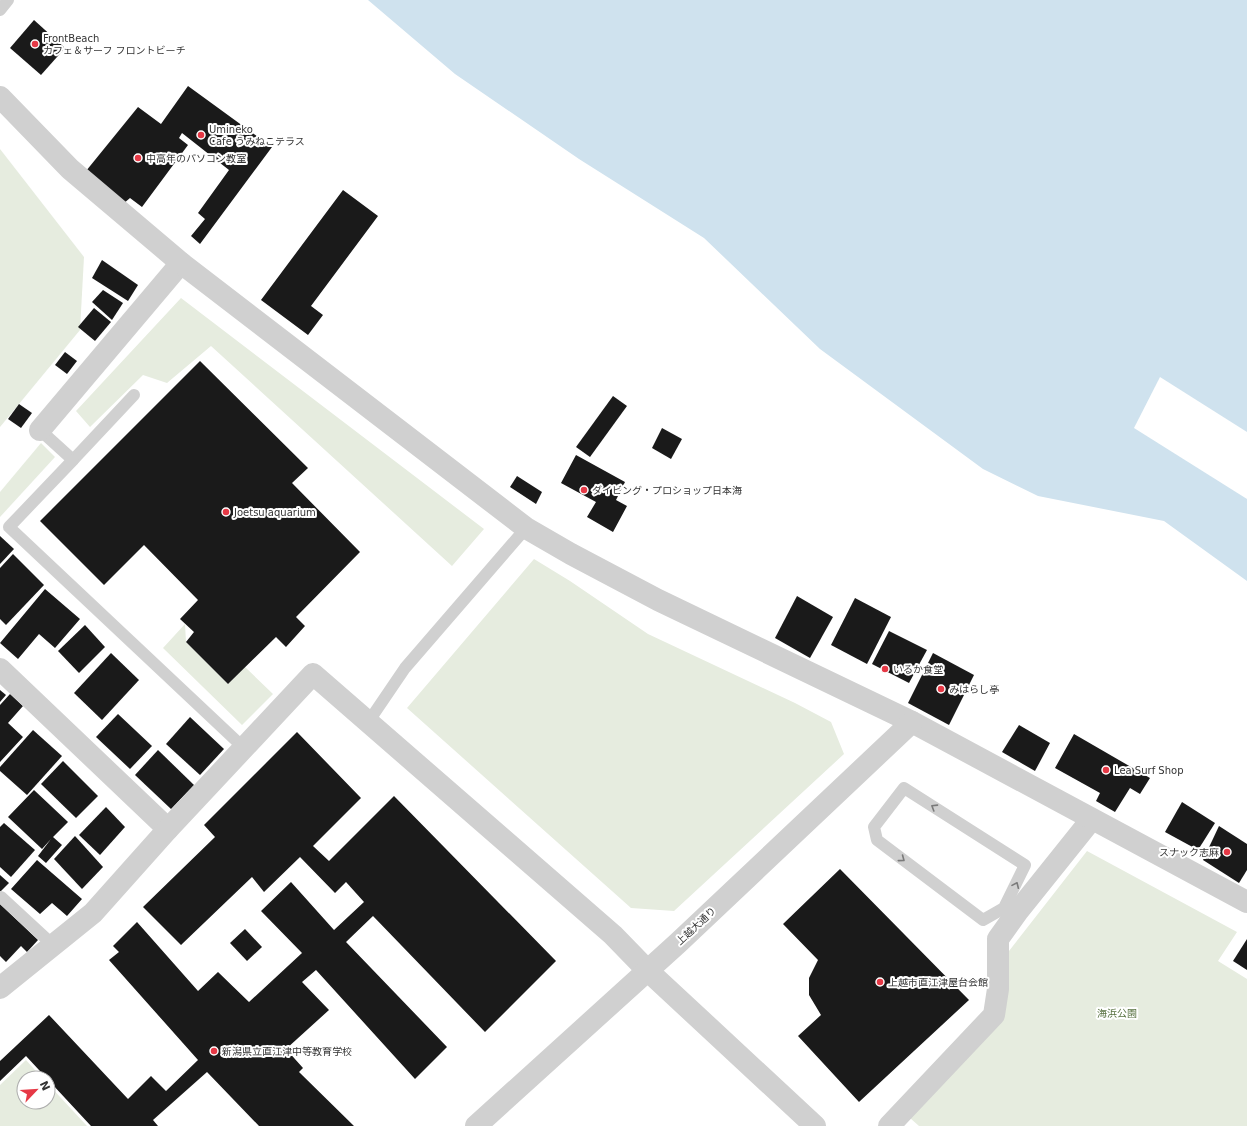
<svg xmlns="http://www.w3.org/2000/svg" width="1247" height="1126" font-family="'DejaVu Sans','Noto Sans JP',sans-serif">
  <rect width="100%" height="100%" fill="#fff"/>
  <g fill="#e6ecdf">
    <polygon points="0,149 84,257 80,330 0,427"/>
    <polygon points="181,298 484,529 452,566 211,346 167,383 143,375 90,427 76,411"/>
    <polygon points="41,443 55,457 0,517 0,492"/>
    <polygon points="534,559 570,581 648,634 795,703 831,722 844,754 674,911 631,908 407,708"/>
    <polygon points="185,624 186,642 228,684 245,667 273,694 242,725 163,648"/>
    <polygon points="1087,851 1237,932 1218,961 1247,979 1247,1126 919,1126 910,1118 1005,1011 1009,951"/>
    <polygon points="26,1060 42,1078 24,1078 24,1102 48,1102 48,1084 87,1126 0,1126 0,1085"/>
  </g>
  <polygon fill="#cfe2ee" points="368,0 1247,0 1247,581 1164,521 1038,496 983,469 820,349 704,238 579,159 455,74"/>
  <polygon fill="#fff" points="1160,377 1247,432 1247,499 1134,428"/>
  <g fill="#1a1a1a">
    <polygon points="34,20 65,48 41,75 10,48"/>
    <polygon points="188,86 272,147 200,244 191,236 205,219 198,213 229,170 182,133 179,138 188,145 142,207 130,198 123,204 86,171 138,107 161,124"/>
    <polygon points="343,190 378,216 311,306 323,315 308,335 261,300"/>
    <polygon points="102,260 138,285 128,301 92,278"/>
    <polygon points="103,290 123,303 112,320 92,302"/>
    <polygon points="94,308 111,322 95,341 78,327"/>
    <polygon points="65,352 77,361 67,374 55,365"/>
    <polygon points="200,361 308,468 292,483 360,552 296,617 305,626 286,647 276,637 228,684 186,642 194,632 180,619 198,600 144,545 104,585 40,521"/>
    <polygon points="613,396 627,406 590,457 576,447"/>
    <polygon points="19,404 32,413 21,428 8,419"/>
    <polygon points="662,428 682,439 671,459 652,448"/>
    <polygon points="576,455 625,482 616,500 627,506 613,532 587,517 596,502 561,483"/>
    <polygon points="517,476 542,492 536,504 510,487"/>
    <polygon points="0,536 14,549 0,564"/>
    <polygon points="13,554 44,585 6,625 0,619 0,568"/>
    <polygon points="45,589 80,619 55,648 39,634 18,659 0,643"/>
    <polygon points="797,596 833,617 810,658 775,638"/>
    <polygon points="855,598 891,617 867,664 831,645"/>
    <polygon points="85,625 105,647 79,673 58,651"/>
    <polygon points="889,631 927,650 909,683 872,664"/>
    <polygon points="111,653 139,680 102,720 74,693"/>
    <polygon points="933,653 974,675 949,725 908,703"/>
    <polygon points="0,690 6,695 0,702"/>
    <polygon points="10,694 23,706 8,723 23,737 0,762 0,705"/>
    <polygon points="118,714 152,746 130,769 96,737"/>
    <polygon points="190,717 224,749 200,775 166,744"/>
    <polygon points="1019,725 1050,743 1035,771 1002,752"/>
    <polygon points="33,730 62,756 27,795 0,771 0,767"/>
    <polygon points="297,732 361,798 313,846 329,861 394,796 556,961 485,1032 373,916 346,942 447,1047 415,1079 316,970 302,982 329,1010 286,1049 303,1068 299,1072 354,1126 259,1126 207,1072 153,1120 158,1126 91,1126 26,1056 0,1081 0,1061 49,1015 128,1099 151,1076 166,1091 198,1060 109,960 119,952 113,946 137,922 198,991 218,972 249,1002 302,953 261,911 291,882 334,930 364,902 346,882 335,893 300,857 264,892 252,877 181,945 143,907 215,837 204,825"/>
    <polygon points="1074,734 1150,778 1140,794 1130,788 1115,812 1096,801 1100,793 1055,768"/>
    <polygon points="158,750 194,785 171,809 135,775"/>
    <polygon points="63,761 98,796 76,818 41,784"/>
    <polygon points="34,790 68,822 53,837 62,845 46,863 38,856 51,839 42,849 8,817"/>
    <polygon points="1182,802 1215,823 1198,850 1165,832"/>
    <polygon points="106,807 125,827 100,855 79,835"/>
    <polygon points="4,823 35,850 11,877 0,867 0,827"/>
    <polygon points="1219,826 1247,844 1247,870 1239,883 1203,860"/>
    <polygon points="75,836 103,867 82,889 54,859"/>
    <polygon points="37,860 82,899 67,916 52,903 40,914 11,889"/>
    <polygon points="840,869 969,1000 859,1102 798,1036 821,1015 809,995 809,978 818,960 783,924"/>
    <polygon points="0,875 9,883 0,892"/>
    <polygon points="0,904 38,940 27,952 21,946 6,962 0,956"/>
    <polygon points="245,929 262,947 247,961 230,943"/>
    <polygon points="1247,939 1247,970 1233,961"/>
  </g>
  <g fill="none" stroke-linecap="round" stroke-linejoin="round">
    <g stroke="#d0d0d0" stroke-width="12">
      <polyline points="0,10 8,0"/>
      <polyline points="40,430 73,460 134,395"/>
      <polyline points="73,460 9,527 245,749"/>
      <polyline points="369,721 405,668 526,528"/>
      <polyline points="1,897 53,945"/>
      <polyline points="1004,908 983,920 877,840 874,827 904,788 1025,865 1004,908 1014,916"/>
    </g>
    <g stroke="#d0d0d0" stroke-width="22">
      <polyline points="40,430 181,263"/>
      <polyline points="0,669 168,829"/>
      <polyline points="0,988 93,913 168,829 313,674 613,935 647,970"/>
      <polyline points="889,1126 994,1015 998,989 998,939 1018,911 1091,820"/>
    </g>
    <g stroke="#d0d0d0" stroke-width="22">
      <polyline points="0,97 70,169 181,263 526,528 571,554 658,600 912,722 1247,902"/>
      <polyline points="647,970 815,1126"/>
      <polyline points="476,1126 678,943 912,722"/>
    </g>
  </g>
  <defs><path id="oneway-chevron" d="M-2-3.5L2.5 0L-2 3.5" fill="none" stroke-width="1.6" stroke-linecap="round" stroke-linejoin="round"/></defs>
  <g stroke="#7a7a7a">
    <use href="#oneway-chevron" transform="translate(934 807) rotate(-148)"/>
    <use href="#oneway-chevron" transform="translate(902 859) rotate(37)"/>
    <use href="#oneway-chevron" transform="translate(1016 885) rotate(-66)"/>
  </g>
  <g fill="#e63946" stroke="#fff" stroke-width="1.5">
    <circle cx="35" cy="44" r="4"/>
    <circle cx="201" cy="135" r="4"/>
    <circle cx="138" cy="158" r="4"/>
    <circle cx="584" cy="490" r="4"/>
    <circle cx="226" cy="512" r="4"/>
    <circle cx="885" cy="669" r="4"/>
    <circle cx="941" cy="689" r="4"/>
    <circle cx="1106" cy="770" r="4"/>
    <circle cx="1227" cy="852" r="4"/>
    <circle cx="880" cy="982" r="4"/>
    <circle cx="214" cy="1051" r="4"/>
  </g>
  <g text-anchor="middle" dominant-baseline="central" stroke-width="4" stroke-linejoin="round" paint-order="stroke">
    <g font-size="10" fill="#333" stroke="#fff" text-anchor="start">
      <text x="43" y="38">FrontBeach<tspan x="43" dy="12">カフェ＆サーフ フロントビーチ</tspan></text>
      <text x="209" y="129">Umineko<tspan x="209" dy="12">Cafe うみねこテラス</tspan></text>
      <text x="146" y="158">中高年のパソコン教室</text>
      <text x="592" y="490">ダイビング・プロショップ日本海</text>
      <text x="234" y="512">Joetsu aquarium</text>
      <text x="893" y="669">いるか食堂</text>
      <text x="949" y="689">みはらし亭</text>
      <text x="1114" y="770">Lea Surf Shop</text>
      <text x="1219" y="852" text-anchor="end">スナック志麻</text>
      <text x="888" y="982">上越市直江津屋台会館</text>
      <text x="222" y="1051">新潟県立直江津中等教育学校</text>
    </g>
    <g font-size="10" fill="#333" stroke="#fff">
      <text transform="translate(696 926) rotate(-43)">上越大通り</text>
    </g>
    <g font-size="10" fill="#56703f" stroke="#fff">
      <text x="1117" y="1013">海浜公園</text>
    </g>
  </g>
  <g transform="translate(36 1090) rotate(65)"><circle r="19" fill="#ffffff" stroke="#adadad"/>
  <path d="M0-3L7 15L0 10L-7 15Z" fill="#e63946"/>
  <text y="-6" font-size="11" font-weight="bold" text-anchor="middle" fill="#333333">N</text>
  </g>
</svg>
